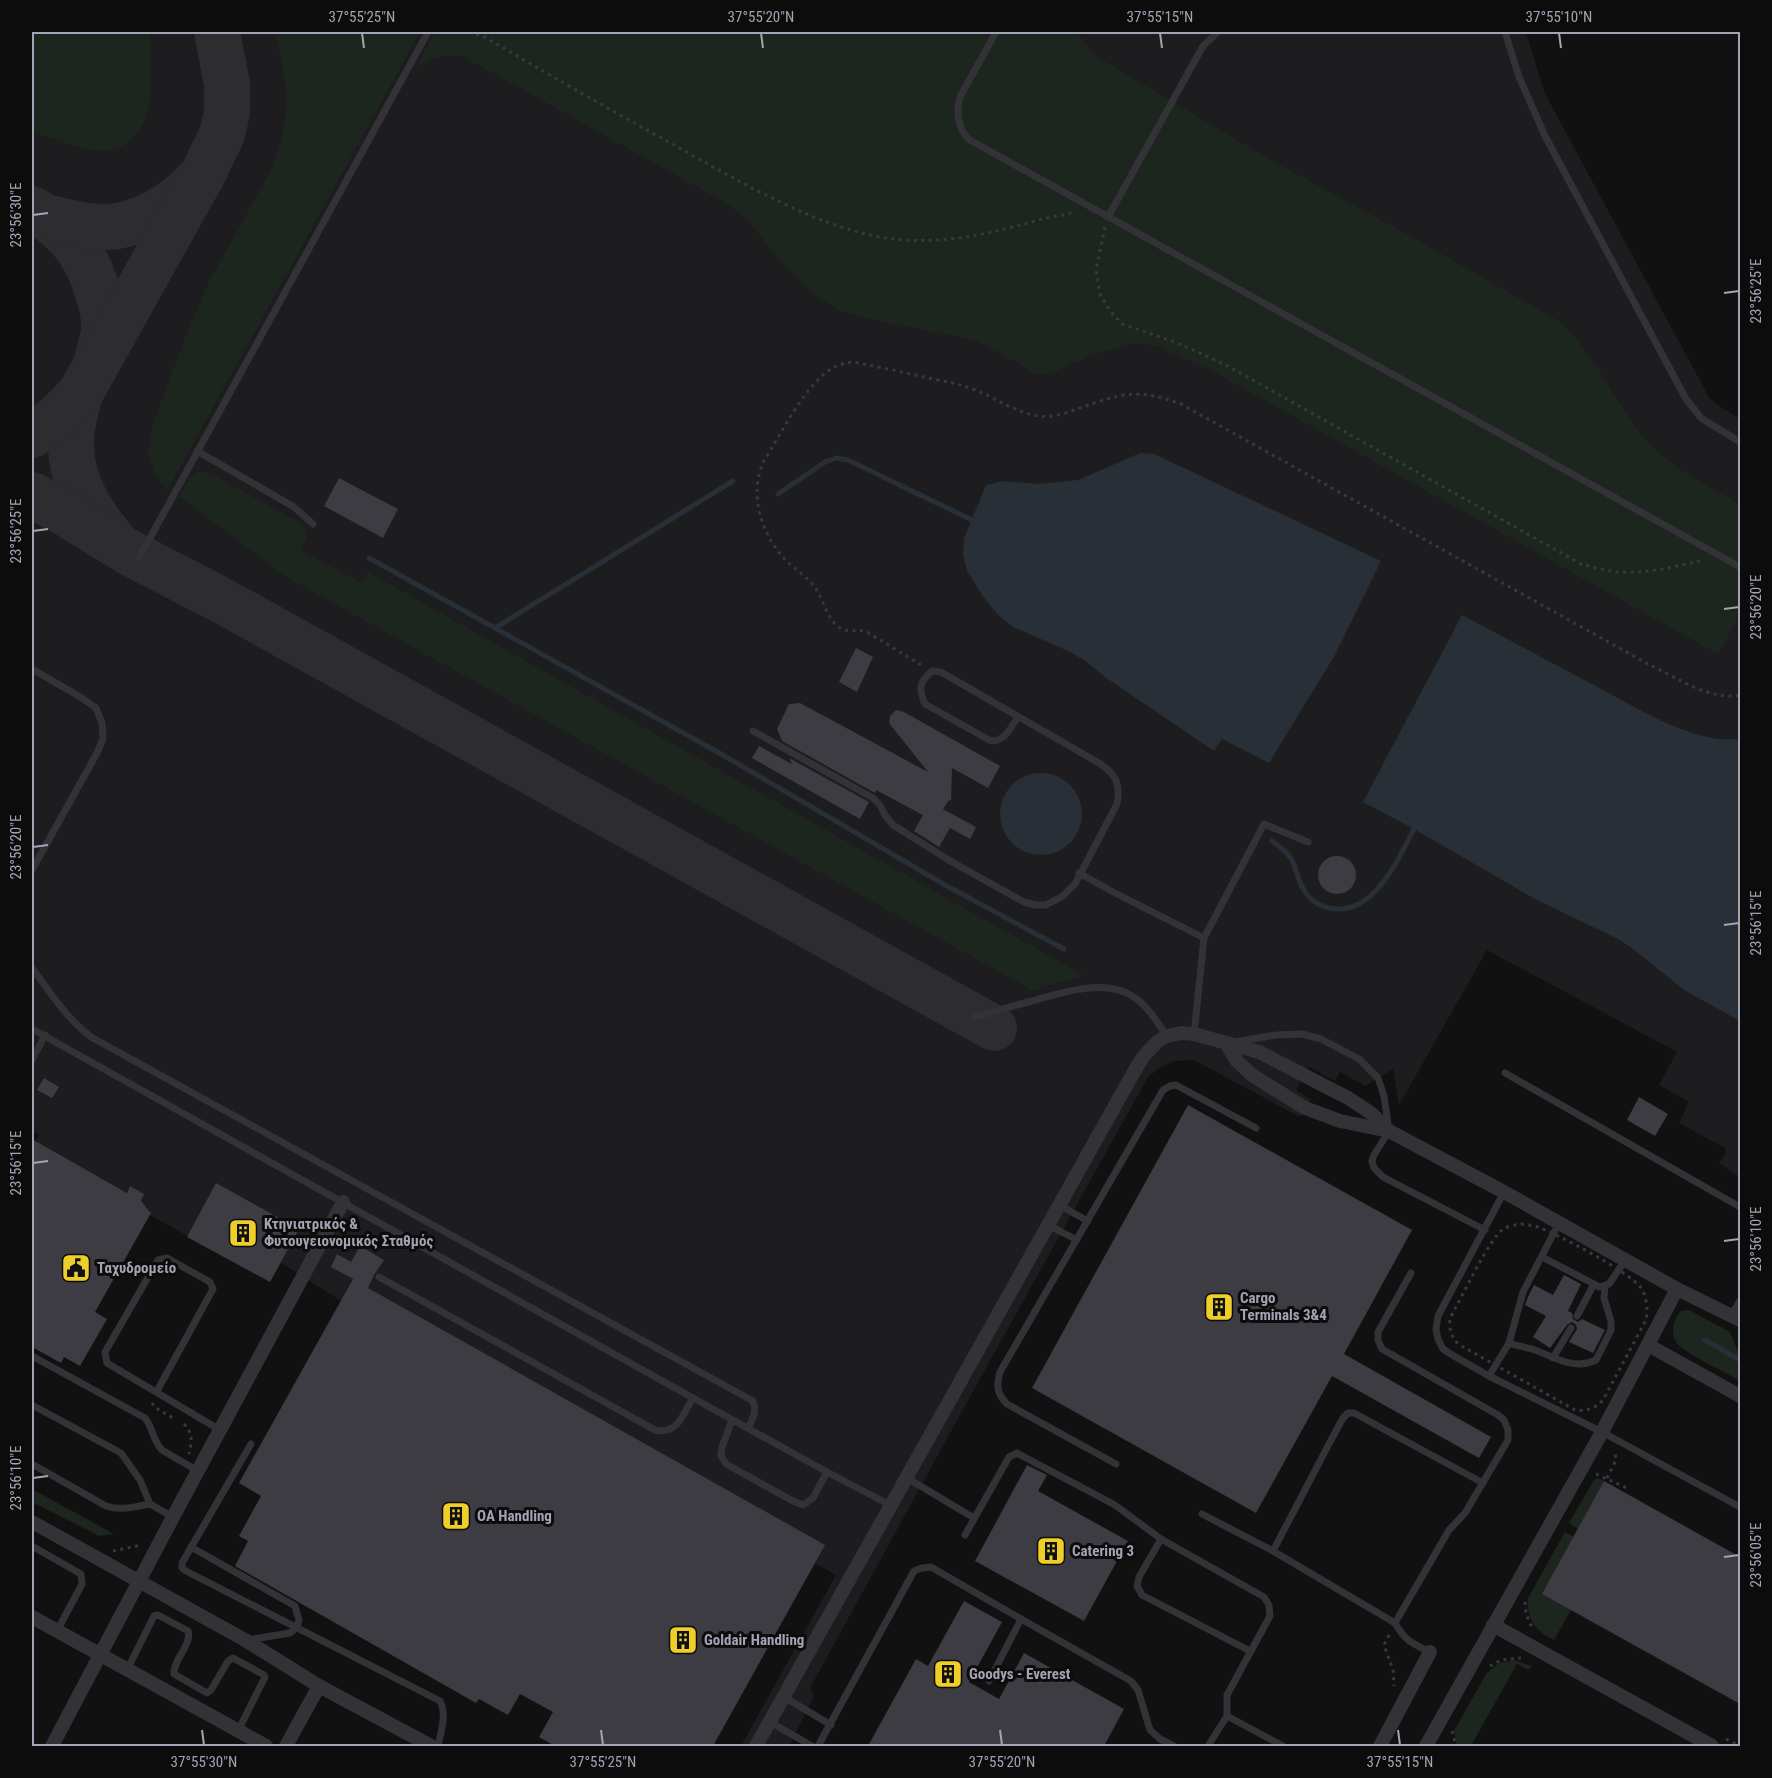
<svg xmlns="http://www.w3.org/2000/svg" width="1772" height="1778" font-family="'Roboto Condensed',sans-serif">
  <rect width="100%" height="100%" fill="#111112"/>
  <polygon fill="#1d1d1f" points="32,32 1526,32 1543,88 1551,105 1703,386 1709,398 1721,407 1740,419 1740,1177 1719,1163 1726,1153 1725,1148 1679,1123 1689,1102 1659,1085 1677,1052 1487,950 1399,1105 1393,1069 1365,1086 1340,1072 1335,1081 1309,1067 1296,1090 1311,1099 1300,1117 1194,1060 1175,1061 1164,1065 1148,1077 966,1404 810,1688 814,1696 789,1746 741,1746 836,1575 815,1563 813,1568 676,1491 362,1314 281,1263 270,1282 150,1215 151,1212 141,1201 143,1194 130,1186 127,1193 36,1141 39,1135 32,1131"/>
  <g fill="#1d251f">
    <path d="M32,32h118c1,17 3,68 -3,83 -6,16 -21,34 -39,36 -20,2 -56,-13 -76,-19z"/>
    <path d="M275,32h145l-253,459 -12,-17 -7,-21 5,-29 34,-92 22,-50 64,-116c8,-22 14,-45 13,-69 0,-21 -7,-44 -11,-65z"/>
    <path d="M435,32h642l17,23 175,104 129,70 161,92c35,31 52,75 81,112 25,32 65,51 100,71v110l-22,40 -504,-282 -53,-24 -17,-4h-16l-38,12 -40,18h-15l-12,-8 -49,-26 -106,-21 -26,-8 -25,-14 -23,-21 -20,-22 -26,-34 -22,-17 -264,-147c-19,-2 -32,2 -47,12z"/>
    <polygon points="201,471 213,475 301,523 308,534 300,550 362,583 368,572 1085,976 1055,983 1034,991 286,577 179,496 192,475"/>
    <path d="M1689,1310l41,22 7,17 3,2v30c-13,-8 -57,-28 -64,-39 -6,-10 -2,-23 5,-31z"/>
    <polygon points="1597,1478 1604,1481 1578,1529 1569,1523 1594,1480"/>
    <polygon points="32,1489 114,1534 99,1536 32,1502"/>
    <path d="M1565,1532l9,5 -3,73 -17,30c-19,-9 -28,-21 -26,-42z"/>
    <polygon points="1514,1660 1532,1666 1529,1670 1517,1664 1471,1746 1458,1746 1456,1742 1454,1731 1486,1674 1499,1663"/>
  </g>
  <g fill="#292f37">
    <polygon points="1140,453 1154,454 1167,460 1381,561 1335,655 1269,763 1222,739 1214,751 1105,677 1084,660 1068,651 1013,627 997,614 982,595 967,571 963,555 964,538 986,485 1003,481 1039,484 1078,480"/>
    <path d="M1462,615c42,22 84,45 126,67 44,22 103,63 152,57v282l-56,-31 -52,-42 -14,-9 -83,-40 -121,-70 -51,-27z"/>
    <circle cx="1041" cy="814" r="41"/>
  </g>
  <g fill="none" stroke-linecap="round" stroke-linejoin="round">
    <g stroke="#292f37" stroke-width="5">
      <polyline points="778,494 825,462 836,458 848,460 976,522"/>
      <polyline points="369,558 495,628 733,481"/>
      <polyline points="495,628 721,754 945,885 1064,949"/>
      <path d="M1272,841c7,5 13,9 18,16 8,12 8,30 20,41 6,6 16,10 25,11 42,3 66,-55 82,-86"/>
      <polyline points="1705,1340 1740,1360"/>
    </g>
    <g stroke="#2d2d31" stroke-width="46">
      <path d="M32,209c35,20 55,45 66,84 4,12 7,24 6,37 -1,9 -4,18 -6,27"/>
      <path d="M48,218c22,4 47,12 69,8 29,-5 56,-21 76,-42"/>
      <path d="M81,392c-5,16 -10,33 -10,50 -1,36 18,70 41,96"/>
      <path d="M32,435c20,-12 34,-25 49,-43l123,-220 18,-38 5,-21v-29l-10,-52"/>
      <polyline points="32,495 65,513 128,552 219,599 994,1028"/>
    </g>
  </g>
  <g fill="#3c3c42">
    <polygon points="339,478 398,509 383,538 324,506"/>
    <polygon points="856,648 873,657 857,692 839,682"/>
    <polygon points="800,703 928,772 889,723 890,716 896,710 904,712 1000,766 988,788 952,768 951,801 949,800 943,809 976,827 970,839 950,828 939,847 914,831 923,815 876,790 875,793 782,741 777,729 789,704"/>
    <polygon points="759,746 792,764 789,758 869,802 860,819 752,758"/>
    <circle cx="1337" cy="875" r="19"/>
    <polygon points="44,1078 59,1087 52,1098 37,1090"/>
    <polygon points="1639,1097 1668,1114 1655,1136 1627,1120"/>
    <polygon points="1188,1105 1412,1230 1344,1354 1491,1437 1479,1458 1332,1376 1256,1513 1032,1388"/>
    <polygon points="32,1139 127,1193 130,1186 144,1194 141,1201 151,1213 95,1312 107,1319 80,1366 64,1357 61,1363 32,1347"/>
    <polygon points="216,1183 299,1229 270,1282 187,1237"/>
    <polygon points="360,1246 384,1260 374,1275 368,1288 825,1545 713,1746 555,1746 539,1737 553,1712 520,1694 508,1715 479,1699 476,1703 235,1566 248,1541 239,1536 261,1496 239,1483 353,1279 331,1267 337,1254 351,1262"/>
    <polygon points="1564,1275 1581,1284 1568,1311 1572,1313 1573,1319 1578,1322 1582,1319 1605,1330 1593,1353 1569,1342 1577,1329 1576,1325 1572,1322 1567,1325 1550,1348 1533,1337 1546,1316 1525,1305 1528,1297 1534,1285 1553,1295"/>
    <polygon points="1027,1465 1047,1475 1038,1491 1128,1541 1084,1621 975,1561"/>
    <polygon points="1604,1481 1740,1557 1740,1704 1542,1594"/>
    <polygon points="964,1601 1002,1622 969,1682 999,1699 1024,1653 1124,1709 1104,1746 868,1746 916,1659 928,1666"/>
  </g>
  <g fill="none" stroke-linecap="round" stroke-linejoin="round">
    <g stroke="#38383e" stroke-width="3" stroke-dasharray="3 4.5" stroke-linecap="butt">
      <path d="M469,32l16,5c62,37 126,73 189,108 63,35 141,82 212,93 53,8 105,-4 156,-19 11,-3 21,-3 31,-7"/>
      <path d="M1105,227l-9,43 4,24 10,17 12,13 53,18 51,23 355,199c12,3 25,7 38,8 28,2 57,-6 85,-12"/>
      <path d="M921,665l-54,-33c-9,-4 -18,2 -27,-4 -14,-9 -16,-30 -27,-43 -9,-11 -22,-18 -31,-29 -22,-25 -33,-64 -18,-95 16,-26 42,-77 67,-92 7,-5 14,-6 22,-7 27,5 54,11 80,17 14,3 27,5 40,10 23,9 42,24 67,27 14,2 28,-4 40,-8 43,-15 57,-20 101,-4l467,260c28,13 61,37 92,31"/>
      <path d="M1521,1224c4,1 9,1 14,2 19,6 95,46 106,62 6,9 7,22 5,32l-43,80c-7,8 -17,12 -28,10l-117,-66c-7,-8 -9,-15 -8,-26 10,-17 39,-79 53,-89 5,-3 12,-4 18,-5z"/>
      <polyline points="152,1403 154,1407 175,1419"/>
      <path d="M184,1424c9,9 8,18 5,30"/>
      <polyline points="1596,1474 1627,1488"/>
      <polyline points="1607,1478 1616,1460 1615,1452"/>
      <polyline points="113,1551 142,1545"/>
      <polyline points="1525,1602 1526,1614 1533,1630"/>
      <polyline points="1389,1635 1384,1645 1393,1670 1394,1686"/>
      <polyline points="1490,1666 1501,1660 1521,1658"/>
      <polyline points="1452,1731 1456,1746"/>
      <polyline points="1726,1739 1740,1746"/>
    </g>
    <g stroke="#323237" stroke-width="7">
      <path d="M996,32l-36,65c-4,15 -3,29 8,42l772,428"/>
      <polyline points="1505,32 1519,77 1545,136 1686,399 1701,418 1740,442"/>
      <polyline points="1108,217 1203,46 1218,32"/>
      <polyline points="197,451 294,507 313,524"/>
      <polyline points="139,558 428,32"/>
      <polyline points="32,669 82,698 96,708 102,723 103,739 97,753 32,870"/>
      <path d="M753,731l120,67 7,7 5,10 8,10 59,37 72,40 11,3h11l17,-9 12,-12 42,-80c4,-20 -1,-30 -18,-41l-158,-91 -9,-1c-13,12 -14,17 -7,33l66,37c15,0 19,-13 27,-24"/>
      <polyline points="1079,873 1113,892 1204,938 1264,824 1308,842"/>
      <path d="M32,968c18,24 35,51 59,69l662,364c4,11 0,17 -5,27"/>
      <path d="M974,1017c19,-5 38,-11 58,-16 32,-9 77,-25 106,-1 12,9 20,24 29,36"/>
      <polyline points="32,1029 693,1398"/>
      <polyline points="1194,1034 1204,938"/>
      <polyline points="1234,1042 1276,1035 1302,1034 1321,1039 1359,1059 1378,1078 1384,1096 1389,1131 1374,1155 1372,1161 1374,1168 1383,1177 1485,1230"/>
      <polyline points="32,1060 45,1035"/>
      <polyline points="1505,1073 1740,1207"/>
      <polyline points="1504,1192 1438,1316 1436,1329 1438,1339 1443,1349 1454,1356 1489,1376 1602,1432 1740,1507"/>
      <polyline points="1059,1205 1088,1221"/>
      <polyline points="1048,1225 1077,1240"/>
      <polyline points="1542,1257 1594,1284"/>
      <path d="M379,1277l276,153c23,5 28,-16 38,-32l134,74"/>
      <polyline points="1731,1315 1740,1301"/>
      <polyline points="1577,1316 1594,1284 1599,1287 1609,1284 1626,1259"/>
      <path d="M1509,1343c8,3 15,4 23,6 21,7 41,22 64,11l15,-30v-9l-7,-23 1,-11"/>
      <path d="M32,1356l113,62c8,10 8,23 17,32l36,21"/>
      <polyline points="1553,1358 1571,1328"/>
      <polyline points="1489,1376 1509,1343 1523,1292 1559,1223"/>
      <polyline points="157,1391 213,1289 210,1282 167,1258 158,1260 105,1352 107,1363 220,1430"/>
      <polyline points="32,1405 121,1453 140,1480 150,1504"/>
      <polyline points="732,1420 722,1447 721,1456 726,1464 793,1501 803,1505 813,1498 827,1472 892,1506"/>
      <path d="M251,1444l-69,119v5l4,3 254,130c7,14 1,30 -2,45"/>
      <path d="M32,1464l74,42c16,5 28,1 44,-2l23,13"/>
      <path d="M1116,1464l-109,-60c-10,-10 -11,-18 -7,-32l163,-282 7,-4 6,-1 80,43"/>
      <polyline points="907,1478 974,1518"/>
      <path d="M1202,1514l71,37 122,72c10,18 17,20 35,29"/>
      <polyline points="965,1535 1009,1457 1017,1453 1115,1505 1161,1539 1264,1597 1269,1605 1270,1616 1227,1695 1227,1716 1208,1746"/>
      <polyline points="1161,1539 1139,1577 1137,1586 1142,1595 1250,1651"/>
      <polyline points="32,1546 81,1574 82,1584 57,1631"/>
      <polyline points="191,1547 295,1606 299,1620 297,1627 290,1633 247,1640"/>
      <polyline points="1273,1551 1330,1442 1343,1418 1348,1413 1354,1413 1483,1483"/>
      <polyline points="1395,1623 1449,1530 1465,1513 1508,1440 1508,1430 1504,1420 1498,1415 1382,1349 1378,1340 1378,1332 1411,1273"/>
      <path d="M127,1670l27,-54 4,-1 30,16c4,15 -15,28 -14,43l33,19 4,-3 17,-29 5,-3 31,17 1,2 -27,54"/>
      <polyline points="989,1681 1021,1619 1131,1681 1138,1690 1150,1730 1160,1739 1174,1746"/>
      <polyline points="784,1697 831,1725"/>
      <polyline points="1227,1716 1283,1746"/>
      <polyline points="770,1722 812,1746"/>
      <polyline points="818,1746 914,1571 922,1568 931,1567 1021,1619"/>
    </g>
    <g stroke="#323237" stroke-width="14">
      <polyline points="1226,1043 1237,1061 1252,1075 1305,1108 1340,1121 1389,1131"/>
      <polyline points="1648,1345 1740,1396"/>
      <polyline points="32,1522 245,1640 319,1686 431,1746"/>
      <polyline points="32,1617 266,1746"/>
      <polyline points="1493,1625 1712,1746"/>
      <polyline points="52,1746 173,1517 343,1202"/>
      <polyline points="286,1746 319,1686"/>
      <polyline points="756,1746 1135,1070 1143,1057 1158,1041 1167,1036 1181,1033 1194,1034 1259,1052 1348,1098 1371,1113 1389,1131 1504,1192 1677,1289 1740,1320"/>
      <polyline points="1380,1746 1430,1652"/>
      <polyline points="1426,1746 1602,1432 1677,1289"/>
    </g>
  </g>
  <path fill="none" stroke="#a2a4b3" stroke-width="2" d="M362,33l2,15M761,33l2,15M1160,33l2,15M1559,33l2,15M33,215l15,-2M1724,293l15,-2M33,531l15,-2M1724,609l15,-2M33,847l15,-2M1724,925l15,-2M33,1163l15,-2M1724,1241l15,-2M33,1478l15,-2M1724,1557l15,-2M202,1730l2,15M601,1730l2,15M1000,1730l2,15M1398,1730l2,15"/>
  <defs>
    <g id="building-square" transform="scale(1.5)"><rect x="-9" y="-9" width="18" height="18" rx="4" fill="#f0ce2a" stroke="#0c0c0d"/><path d="M-4-6H4V6H1V3H-1V6H-4ZM-2.5-4.3h1.7v1.8h-1.7ZM.8-4.3h1.7v1.8H.8ZM-2.5-1h1.7V.8h-1.7ZM.8-1h1.7V.8H.8Z" fill="#111"/></g>
    <g id="civic-square" transform="scale(1.5)"><rect x="-9" y="-9" width="18" height="18" rx="4" fill="#f0ce2a" stroke="#0c0c0d"/><path d="M-.6-6.5H3V-4.5H.6V-3L4-1V1h2V6H-6V1h2V-1L-.6-3ZM-1.2 2.5V6h2.4V2.5Z" fill="#111"/></g>
  </defs>
  <g fill-rule="evenodd">
    <use href="#building-square" x="243" y="1233"/>
    <use href="#civic-square" x="76" y="1268"/>
    <use href="#building-square" x="1219" y="1307"/>
    <use href="#building-square" x="456" y="1516"/>
    <use href="#building-square" x="1051" y="1551"/>
    <use href="#building-square" x="683" y="1640"/>
    <use href="#building-square" x="948" y="1674"/>
  </g>
  <g text-anchor="middle" dominant-baseline="central" stroke-width="6" stroke-linejoin="round" paint-order="stroke">
    <g font-size="15" font-weight="bold" fill="#a2a4b3" stroke="#0c0c0d" text-anchor="start">
      <text x="264" y="1224">Κτηνιατρικός &amp;<tspan x="264" dy="17">Φυτουγειονομικός Σταθμός</tspan></text>
      <text x="97" y="1268">Ταχυδρομείο</text>
      <text x="1240" y="1298">Cargo<tspan x="1240" dy="17">Terminals 3&amp;4</tspan></text>
      <text x="477" y="1516">OA Handling</text>
      <text x="1072" y="1551">Catering 3</text>
      <text x="704" y="1640">Goldair Handling</text>
      <text x="969" y="1674">Goodys - Everest</text>
    </g>
  </g>
  <rect width="1772" height="1778" fill="none" stroke="#0c0c0d" stroke-width="66"/>
  <rect x="33" y="33" width="1706" height="1712" fill="none" stroke="#a2a4b3" stroke-width="2"/>
  <g font-size="15" text-anchor="middle" fill="#a2a4b3">
    <text x="362" y="22">37°55'25"N</text>
    <text x="761" y="22">37°55'20"N</text>
    <text x="1160" y="22">37°55'15"N</text>
    <text x="1559" y="22">37°55'10"N</text>
    <text transform="translate(16 215) rotate(-90)" y="5">23°56'30"E</text>
    <text transform="translate(1756 291) rotate(-90)" y="5">23°56'25"E</text>
    <text transform="translate(16 531) rotate(-90)" y="5">23°56'25"E</text>
    <text transform="translate(1756 607) rotate(-90)" y="5">23°56'20"E</text>
    <text transform="translate(16 847) rotate(-90)" y="5">23°56'20"E</text>
    <text transform="translate(1756 923) rotate(-90)" y="5">23°56'15"E</text>
    <text transform="translate(16 1163) rotate(-90)" y="5">23°56'15"E</text>
    <text transform="translate(1756 1239) rotate(-90)" y="5">23°56'10"E</text>
    <text transform="translate(16 1478) rotate(-90)" y="5">23°56'10"E</text>
    <text transform="translate(1756 1555) rotate(-90)" y="5">23°56'05"E</text>
    <text x="204" y="1767">37°55'30"N</text>
    <text x="603" y="1767">37°55'25"N</text>
    <text x="1002" y="1767">37°55'20"N</text>
    <text x="1400" y="1767">37°55'15"N</text>
  </g>
</svg>
